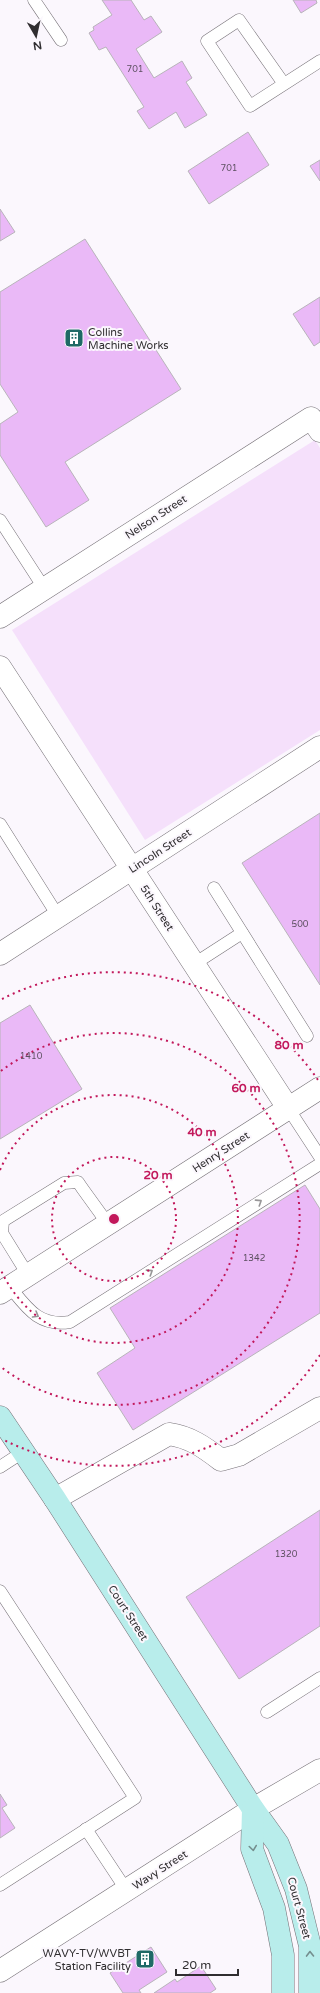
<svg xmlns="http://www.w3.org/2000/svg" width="320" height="1993" font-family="'Varela Round',sans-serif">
  <rect width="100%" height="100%" fill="#fbf7fd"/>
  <polygon fill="#f5e0fb" points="315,440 320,448 320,730 145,840 12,630"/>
  <g fill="#eab9f7" stroke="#b8b4ba">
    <polygon points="102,0 131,0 144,20 151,16 162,32 136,49 154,78 182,61 192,78 186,82 207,115 185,128 176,112 149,129 137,111 144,107 106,47 99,50 89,33 94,30 93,27 112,15"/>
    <polygon points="293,0 316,0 317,3 301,13"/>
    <polygon points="248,132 269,165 209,204 188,171"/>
    <polygon points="320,160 320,181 310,166"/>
    <polygon points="0,209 15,232 0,241"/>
    <polygon points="85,239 181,389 65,462 89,500 46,527 0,455 0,424 18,412 0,384 0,292"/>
    <polygon points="320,297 320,342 314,346 293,314"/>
    <polygon points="320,813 320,985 242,863"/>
    <polygon points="30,1005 82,1089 0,1139 0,1023"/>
    <polygon points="305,1185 320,1209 320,1313 133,1430 97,1373 135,1348 110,1308"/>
    <polygon points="320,1510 320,1626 239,1679 186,1597"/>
    <polygon points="0,1794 7,1805 2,1808 15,1828 0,1838"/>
    <polygon points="151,1947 167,1972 139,1990 141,1993 123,1993 110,1973"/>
    <polygon points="201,1966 216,1989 210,1993 154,1993 175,1979 177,1982"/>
  </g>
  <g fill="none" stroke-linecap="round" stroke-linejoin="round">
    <g stroke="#767177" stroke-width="13">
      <g id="service">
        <polyline points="34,0 61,40"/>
        <polyline points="284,84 239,20 207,41 250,106 320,61"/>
        <polyline points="0,520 44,588"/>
        <polyline points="0,824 58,916"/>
        <polyline points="214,888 307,1036"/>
        <polyline points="194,964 242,933"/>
        <polyline points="288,1108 320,1157"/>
        <polyline points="28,1275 2,1233 3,1221 64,1183 78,1182 82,1188 108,1224"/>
        <path d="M10,1287c17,21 29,40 60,35l250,-158"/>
        <polyline points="0,1467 23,1452"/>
        <polyline points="0,1591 135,1798 0,1885"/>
        <polyline points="267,1712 320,1678"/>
        <polyline points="86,1829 127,1891"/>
      </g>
    </g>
    <g stroke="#767177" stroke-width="23">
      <g id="minor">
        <polyline points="0,617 311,418 320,431"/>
        <polyline points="0,667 288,1108"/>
        <polyline points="0,1293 320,1088"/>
        <path d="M55,1499l114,-65c21,3 35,13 52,26l18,-5 81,-47"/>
        <polyline points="0,1971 253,1809 320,1770"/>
      </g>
    </g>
    <g stroke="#767177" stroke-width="23">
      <polyline id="tertiary" points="0,954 320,747"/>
    </g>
    <g stroke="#767177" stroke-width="23">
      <g id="secondary">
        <polyline points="0,1417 55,1499 253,1809 278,1844 296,1889 310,1946 310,1993"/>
        <polyline points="253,1809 252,1849 274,1908 283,1955 283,1993"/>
      </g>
    </g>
    <use href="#service" stroke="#fff" stroke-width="12"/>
    <use href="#minor" stroke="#fff" stroke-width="22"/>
    <use href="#tertiary" stroke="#fff" stroke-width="22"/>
    <use href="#secondary" stroke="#b8edeb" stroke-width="22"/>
  </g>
  <defs><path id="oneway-chevron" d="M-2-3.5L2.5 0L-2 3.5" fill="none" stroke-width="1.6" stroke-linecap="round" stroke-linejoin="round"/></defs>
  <g stroke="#989698">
    <use href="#oneway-chevron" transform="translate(259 1202) rotate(-33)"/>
    <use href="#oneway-chevron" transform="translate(150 1272) rotate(-33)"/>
    <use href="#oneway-chevron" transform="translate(36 1315) rotate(30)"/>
  </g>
  <g stroke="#748e8e">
    <use href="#oneway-chevron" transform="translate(253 1848) rotate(82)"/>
    <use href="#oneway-chevron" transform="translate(310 1954) rotate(-91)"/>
  </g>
  <g fill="none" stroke="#c2185b" stroke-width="2" stroke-dasharray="2 4">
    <circle cx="114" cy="1219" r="62"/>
    <path d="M0 1170A124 124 0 1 1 0 1268"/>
    <path d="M1 1071A186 186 0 1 1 1 1367"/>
    <path d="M320 1355A247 247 0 0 1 2 1439M2 999A247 247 0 0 1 320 1083"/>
  </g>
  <defs>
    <g id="building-square" transform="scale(1)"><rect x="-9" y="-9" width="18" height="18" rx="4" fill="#1f6a66" stroke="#fbf7fd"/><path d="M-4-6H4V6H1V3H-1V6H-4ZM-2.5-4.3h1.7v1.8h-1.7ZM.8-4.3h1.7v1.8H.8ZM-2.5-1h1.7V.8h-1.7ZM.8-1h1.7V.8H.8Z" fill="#fff"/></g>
  </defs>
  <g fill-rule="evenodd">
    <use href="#building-square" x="74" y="338"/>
    <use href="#building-square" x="145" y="1959"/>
  </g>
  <g text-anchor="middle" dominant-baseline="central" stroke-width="4" stroke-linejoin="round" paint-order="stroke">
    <g font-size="9" fill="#5e5162">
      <text x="135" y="69">701</text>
      <text x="229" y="168">701</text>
      <text x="300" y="924">500</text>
      <text x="31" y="1056">1410</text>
      <text x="254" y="1258">1342</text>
      <text x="286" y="1554">1320</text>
    </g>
    <g font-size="11" fill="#302e30" stroke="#fbf7fd" text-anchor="start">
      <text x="88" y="332">Collins<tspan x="88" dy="13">Machine Works</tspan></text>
      <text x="131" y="1953" text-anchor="end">WAVY-TV/WVBT<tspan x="131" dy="13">Station Facility</tspan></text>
    </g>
    <g font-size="11" fill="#302e30" stroke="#fbf7fd">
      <text transform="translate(156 517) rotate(-33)">Nelson Street</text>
      <text transform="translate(160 851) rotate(-33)">Lincoln Street</text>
      <text transform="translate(157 908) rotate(57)">5th Street</text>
      <text transform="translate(221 1152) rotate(-33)">Henry Street</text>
      <text transform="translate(128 1613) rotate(57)">Court Street</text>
      <text transform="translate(160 1870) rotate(-33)">Wavy Street</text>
      <text transform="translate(299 1908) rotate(75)">Court Street</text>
    </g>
  </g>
  <circle cx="114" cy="1219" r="6" fill="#c2185b" stroke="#fbf7fd" stroke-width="2"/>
  <g font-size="12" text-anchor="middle" font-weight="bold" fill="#c2185b" stroke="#fbf7fd" stroke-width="4" stroke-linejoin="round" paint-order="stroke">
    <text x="289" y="1049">80 m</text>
    <text x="246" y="1092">60 m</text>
    <text x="202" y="1136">40 m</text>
    <text x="158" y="1179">20 m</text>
  </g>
  <g transform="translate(36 36) rotate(171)" stroke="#fbf7fd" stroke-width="3" paint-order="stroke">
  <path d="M0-3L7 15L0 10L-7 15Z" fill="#302e30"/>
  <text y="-6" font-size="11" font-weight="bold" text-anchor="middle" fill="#302e30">N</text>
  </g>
  <path d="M176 1969v6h62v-6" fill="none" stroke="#302e30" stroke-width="2"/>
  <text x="182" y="1969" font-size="12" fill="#302e30" stroke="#fbf7fd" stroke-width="3" paint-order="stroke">20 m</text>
</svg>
